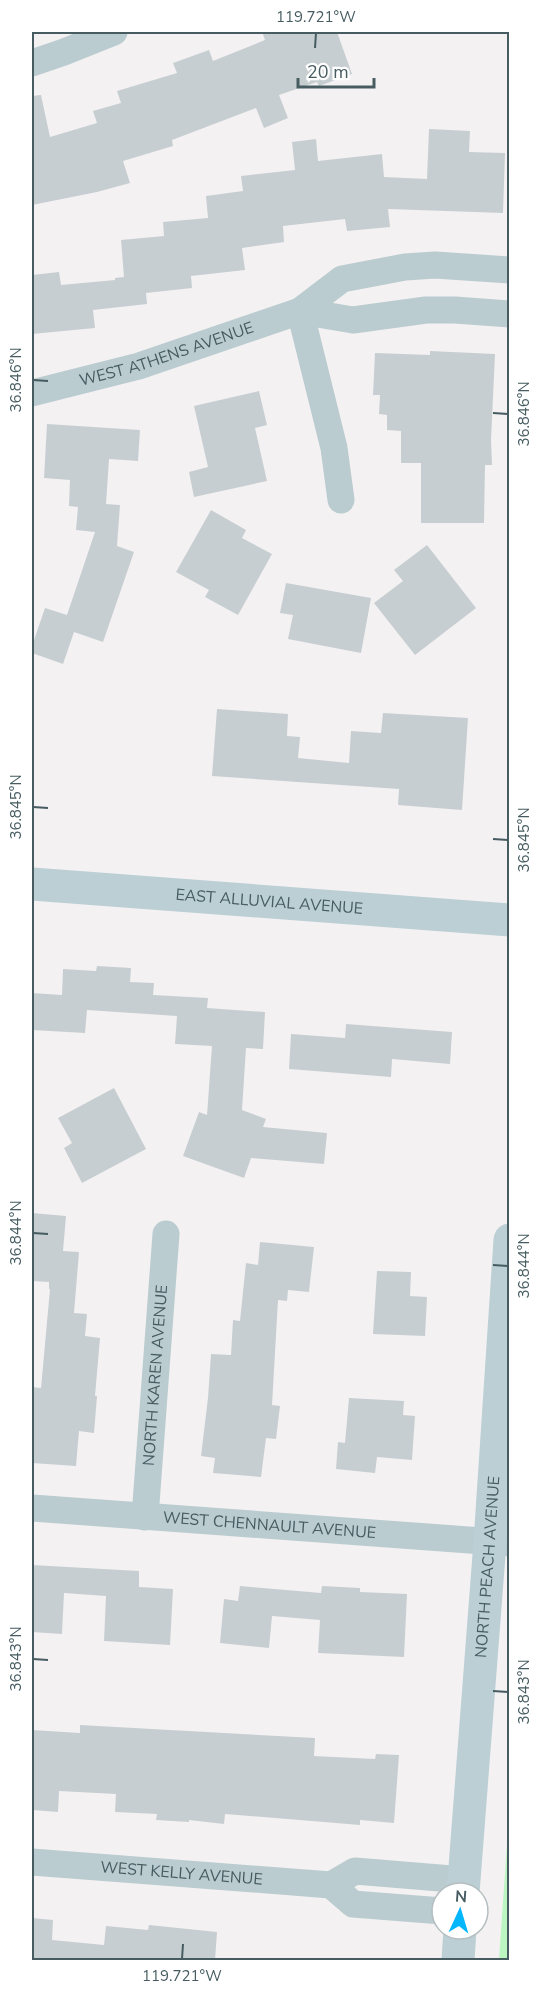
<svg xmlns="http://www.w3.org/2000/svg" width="541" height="1992" font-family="'Nunito Sans',sans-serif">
  <rect width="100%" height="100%" fill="#f4f1f2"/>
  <polygon fill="#bbf5c1" points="509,1815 509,1960 499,1960"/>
  <g fill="#c7ced1">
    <polygon points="262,32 337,32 352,74 319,86 317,82 279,95 288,118 264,128 256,108 172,140 173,146 123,161 130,183 97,192 32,205 32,96 41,95 50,137 97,123 93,111 121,103 117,91 177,73 173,63 209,50 213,61 265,40"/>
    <polygon points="429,129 470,131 469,152 505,153 503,213 388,209 390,227 347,231 345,219 283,226 284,242 242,248 245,270 191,276 192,288 146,293 147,304 93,310 95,328 32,334 32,275 59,272 61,285 115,280 115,278 124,277 121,240 164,236 163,222 208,218 206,196 243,191 241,176 295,170 292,142 316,139 318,161 382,154 384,177 427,179"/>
    <polygon points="430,351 495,354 491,440 492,465 485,465 484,523 421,523 421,463 401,463 401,431 387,430 387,415 379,414 380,395 373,395 375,353 430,355"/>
    <polygon points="259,391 267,425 255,428 267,481 194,497 189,472 208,467 194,406"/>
    <polygon points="47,424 140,430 138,461 109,459 106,504 120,505 117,546 134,552 103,642 74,632 63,664 32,653 32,646 45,608 67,615 95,532 76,530 78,507 69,506 70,480 44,478"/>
    <polygon points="211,510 246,530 242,538 272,554 238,615 205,597 209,590 176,572"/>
    <polygon points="427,545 476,608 415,655 374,603 403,581 394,570"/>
    <polygon points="286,583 371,598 361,653 288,639 293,615 280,613"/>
    <polygon points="217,709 288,714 287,736 300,737 298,758 349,763 351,731 381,733 383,713 468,718 462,810 398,805 399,789 212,776"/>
    <polygon points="97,966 131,968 130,982 154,983 153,995 208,998 207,1008 265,1012 263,1049 246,1048 242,1110 266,1119 263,1127 327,1133 324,1164 251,1158 244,1178 183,1156 199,1112 207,1115 212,1046 175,1044 177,1016 87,1010 85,1033 32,1030 32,993 62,995 63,969 96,971"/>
    <polygon points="346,1024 452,1032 450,1064 392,1059 391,1077 289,1069 291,1034 345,1038"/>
    <polygon points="114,1088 146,1149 82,1183 64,1148 72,1143 58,1118"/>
    <polygon points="32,1213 66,1216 63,1251 79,1252 74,1313 87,1314 85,1336 100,1338 95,1396 97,1396 94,1433 79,1431 76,1466 32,1463 32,1387 41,1388 50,1289 49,1289 49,1282 32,1281"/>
    <polygon points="260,1242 314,1247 309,1292 288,1290 287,1301 278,1300 272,1405 280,1406 276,1439 266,1438 261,1477 213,1473 215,1458 201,1456 208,1398 211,1354 231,1355 233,1320 240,1321 246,1263 258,1265"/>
    <polygon points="377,1271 411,1272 410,1296 427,1297 425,1336 373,1334"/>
    <polygon points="349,1398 404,1401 403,1415 415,1416 412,1460 377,1457 375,1473 336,1469 338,1442 345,1443"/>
    <polygon points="32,1565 139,1571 139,1587 173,1589 170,1645 104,1641 106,1596 64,1593 62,1634 32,1632"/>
    <polygon points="240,1586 321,1593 322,1586 360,1588 360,1592 407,1594 404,1657 318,1653 320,1620 272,1616 269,1648 220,1643 224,1599 238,1601"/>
    <polygon points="80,1725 315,1738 314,1756 375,1759 376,1754 399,1755 394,1823 360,1820 360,1825 225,1814 224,1824 189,1820 189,1822 156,1820 157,1814 115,1812 116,1794 59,1791 58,1812 32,1810 32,1730 80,1733"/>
    <polygon points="32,1918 53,1920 52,1940 104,1945 106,1926 148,1930 149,1925 217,1932 215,1960 32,1960"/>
  </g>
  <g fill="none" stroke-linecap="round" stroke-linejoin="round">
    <g stroke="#bacccf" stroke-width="27">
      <polyline points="32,63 64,52 114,32"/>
      <polyline points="300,311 353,320 426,310 455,310 510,314"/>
      <polyline points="300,311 334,448 341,500"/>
      <path id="s1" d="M32,393l107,-27 161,-55 42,-32 63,-12 30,-2 75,5"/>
      <path id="s2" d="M32,1508l478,35"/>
      <path id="s3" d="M145,1517l21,-283"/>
      <path id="s4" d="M32,1862l299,23 24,-14 109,9"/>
      <polyline points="331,1885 353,1904 442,1911"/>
    </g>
    <g stroke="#bbcfd5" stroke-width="33">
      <path id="s5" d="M32,884l478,36"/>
      <path id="s6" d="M463,1893l27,-351 20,-302"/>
      <polyline points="458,1960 460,1929"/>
    </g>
  </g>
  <path fill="none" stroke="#465c61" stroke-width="2" d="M315,48l1,-15M33,380l15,1M493,413l15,1M33,807l15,1M493,839l15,1M33,1233l15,1M493,1265l15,1M33,1659l15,1M493,1691l15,1M182,1959l1,-15"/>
  <g text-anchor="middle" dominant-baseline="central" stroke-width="5" stroke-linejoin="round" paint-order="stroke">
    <g font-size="16" fill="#465c61" stroke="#fff">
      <text stroke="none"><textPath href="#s1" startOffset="140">WEST ATHENS AVENUE</textPath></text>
      <text stroke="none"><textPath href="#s5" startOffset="238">EAST ALLUVIAL AVENUE</textPath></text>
      <text stroke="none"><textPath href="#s3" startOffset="142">NORTH KAREN AVENUE</textPath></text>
      <text stroke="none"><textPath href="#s2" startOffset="238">WEST CHENNAULT AVENUE</textPath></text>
      <text stroke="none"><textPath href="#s6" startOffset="327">NORTH PEACH AVENUE</textPath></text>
      <text stroke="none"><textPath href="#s4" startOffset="150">WEST KELLY AVENUE</textPath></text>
    </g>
  </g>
  <rect width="541" height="1992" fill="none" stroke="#ffffff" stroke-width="66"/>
  <g transform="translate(460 1911) rotate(4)"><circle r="28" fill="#ffffff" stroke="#b5bec0" stroke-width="1.5"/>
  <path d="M0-4.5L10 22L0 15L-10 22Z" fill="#04b6fb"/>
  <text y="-9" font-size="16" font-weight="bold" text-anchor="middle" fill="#465c61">N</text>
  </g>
  <path d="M298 78v9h76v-9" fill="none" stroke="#465c61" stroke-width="3"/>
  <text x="307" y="78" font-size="18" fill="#465c61" stroke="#ffffff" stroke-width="4.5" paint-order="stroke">20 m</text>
  <rect x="33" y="33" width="475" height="1926" fill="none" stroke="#465c61" stroke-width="2"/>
  <g font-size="15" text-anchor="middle" fill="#465c61">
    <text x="316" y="22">119.721°W</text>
    <text transform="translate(16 380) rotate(-90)" y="5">36.846°N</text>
    <text transform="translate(524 414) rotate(-90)" y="5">36.846°N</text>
    <text transform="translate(16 807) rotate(-90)" y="5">36.845°N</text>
    <text transform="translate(524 840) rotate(-90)" y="5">36.845°N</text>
    <text transform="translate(16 1233) rotate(-90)" y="5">36.844°N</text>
    <text transform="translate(524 1266) rotate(-90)" y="5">36.844°N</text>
    <text transform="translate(16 1659) rotate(-90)" y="5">36.843°N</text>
    <text transform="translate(524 1692) rotate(-90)" y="5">36.843°N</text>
    <text x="182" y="1981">119.721°W</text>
  </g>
</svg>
